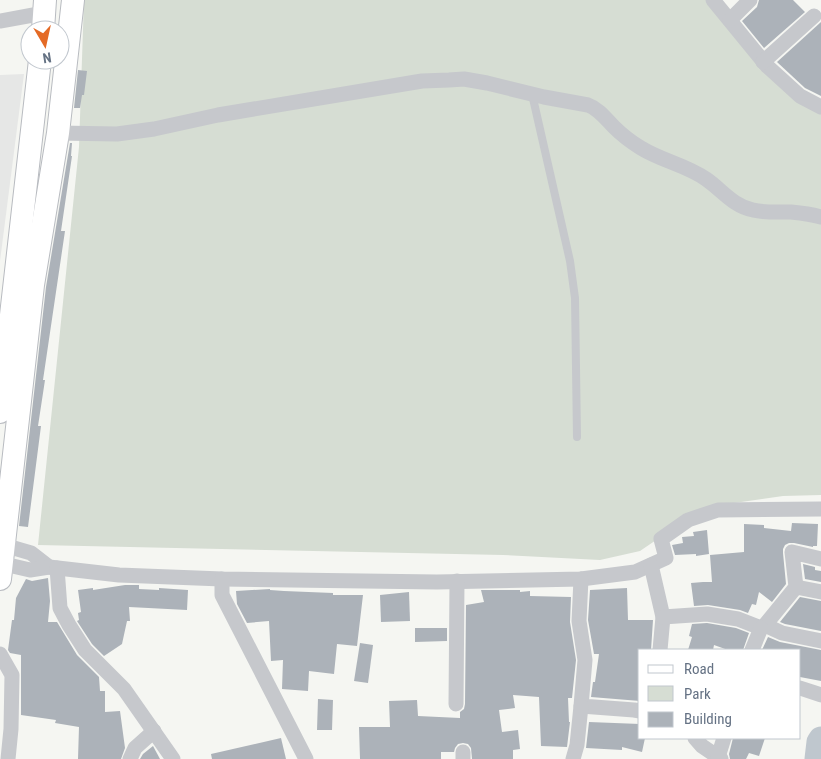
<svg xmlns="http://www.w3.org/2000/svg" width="821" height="759" font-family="'Roboto Condensed',sans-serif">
  <rect width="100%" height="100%" fill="#f5f6f2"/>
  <polygon fill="#e6e7e6" points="24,74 0,261 0,75"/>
  <polygon fill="#d6ddd3" points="84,0 715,0 783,81 821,100 821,495 783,496 727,504 684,521 640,551 600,560 503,555 38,545 79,147"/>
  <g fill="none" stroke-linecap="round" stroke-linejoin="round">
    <polyline stroke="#bfc7ce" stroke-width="25" points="817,759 819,742 821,739"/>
  </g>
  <g fill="#acb2b9">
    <polygon points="759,0 793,0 805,12 764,48 742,21 757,7"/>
    <polygon points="821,22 821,96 805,88 777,62"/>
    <polygon points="78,70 87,71 84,95 82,95 80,108 74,108"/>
    <polygon points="70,143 72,143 71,156 72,156 61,231 65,231 43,380 45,380 38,426 41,426 28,527 19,526 46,287"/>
    <polygon points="792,523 818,524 817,546 813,546 813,547 794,543 789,543 785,545 783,549 783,553 786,584 772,602 759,592 756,605 752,604 748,613 740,610 708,605 694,606 691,583 703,582 712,582 710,555 744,552 744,524 764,525 764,528 791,531"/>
    <polygon points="707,530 709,554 696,556 696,554 675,555 672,545 683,543 682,537 694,536 693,532"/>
    <polygon points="803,564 815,567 815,570 821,571 821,582 805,579"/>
    <polygon points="48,578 50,601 48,622 57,622 77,655 99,677 100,691 105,691 105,712 120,711 125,748 121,759 78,759 79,727 55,723 56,720 21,715 21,655 10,653 8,650 12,620 14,620 16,598 26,579 32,581"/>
    <polygon points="125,585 139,585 139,589 159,590 159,588 188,590 187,610 129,607 130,621 127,621 122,644 104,656 92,644 77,621 79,620 78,613 81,612 78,590 93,588 93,590"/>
    <polygon points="627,588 628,620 653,620 651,650 640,650 640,701 591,697 593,682 595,682 599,654 594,654 588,620 590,590"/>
    <polygon points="270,589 270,590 284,591 333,593 333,595 363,595 357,646 337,644 334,674 309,671 308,691 282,689 283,660 271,661 269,621 247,623 237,604 236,591"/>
    <polygon points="481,590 520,590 520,592 530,591 530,596 571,597 570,622 576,660 572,698 568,698 569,722 570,722 567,747 541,746 539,697 513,695 515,708 499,710 502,732 518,730 520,749 513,750 513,759 472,759 471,748 468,744 463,743 458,744 455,748 454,752 441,752 441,759 360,759 359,727 390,727 389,701 417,700 418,716 460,718 460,712 464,709 465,704 466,605 484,602"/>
    <polygon points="409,592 410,621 381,622 380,595"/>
    <polygon points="800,597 821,601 821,631 785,624 780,622"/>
    <polygon points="707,623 736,628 749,633 743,650 728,650 714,645 713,650 688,650 692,637 689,636 692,624"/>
    <polygon points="415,628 447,628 447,641 415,642"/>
    <polygon points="768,637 780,642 821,650 821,681 800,677 800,650 762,650"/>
    <polygon points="360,643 373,645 368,683 354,681"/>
    <polygon points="318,699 333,700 332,730 317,730"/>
    <polygon points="589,722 640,724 640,738 645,738 642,752 622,747 622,750 586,748"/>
    <polygon points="281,738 286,759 212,759 211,754"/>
    <polygon points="733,738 765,738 759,756 749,753 746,759 730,759 729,754"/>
    <polygon points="153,746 160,759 140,759 143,754"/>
  </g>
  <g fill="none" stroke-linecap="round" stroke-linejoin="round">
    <g stroke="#b8bbc0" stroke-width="24">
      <g id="secondary">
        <polyline points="43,30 45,0"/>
        <polyline points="0,412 40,60"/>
        <polyline points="0,579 33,285 58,133 73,0"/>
      </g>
    </g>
    <polyline stroke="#c6c8cc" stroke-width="8" points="532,94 570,261 575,298 577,437"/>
    <g stroke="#c6c8cc" stroke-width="15">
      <polyline points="713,0 767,66 800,96 821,107"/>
      <polyline points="730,20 750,0"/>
      <polyline points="0,21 44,13"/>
      <polyline points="763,62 814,16"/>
      <path d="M58,133l59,1 37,-5 64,-14 204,-34 27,-1 15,-1 23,4 57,14 44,8c11,4 18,14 26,22 8,8 17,15 27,21 21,13 45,17 65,31 16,11 27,27 47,31 12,3 25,2 38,2 10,1 20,2 30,5"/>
      <polyline points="0,544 31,553 49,567"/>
      <polyline points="0,563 30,570 49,567 119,575 222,579 437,582 581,579 635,572 666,558 661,539 688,520 718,510 821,509"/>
      <polyline points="651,565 663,617 660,650"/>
      <polyline points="57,568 60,608 69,625 85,650 124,689 173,759"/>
      <polyline points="222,579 222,595 306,759"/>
      <polyline points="581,579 579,621 585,660 581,706 634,710 640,711"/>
      <polyline points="796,587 821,592"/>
      <polyline points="663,617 707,614 738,619 761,628 765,625 782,633 821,641"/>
      <polyline points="765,625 796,587 792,552 821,559"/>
      <polyline points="752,650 761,628"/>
      <polyline points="0,654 12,675 11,729 8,759"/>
      <polyline points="800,688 821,695"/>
      <polyline points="456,704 457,581"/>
      <polyline points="695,738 702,746 721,759"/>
      <polyline points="463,752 463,759"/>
      <polyline points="718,757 724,738"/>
      <polyline points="130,759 135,748 154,731"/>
      <polyline points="573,759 577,745 581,706"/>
    </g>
    <use href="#secondary" stroke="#fff" stroke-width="22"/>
  </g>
  <rect x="638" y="649" width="162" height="90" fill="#ffffff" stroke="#c1c7ce"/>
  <rect x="648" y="665" width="25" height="8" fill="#ffffff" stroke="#c1c7ce"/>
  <text x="684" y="674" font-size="15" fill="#657284">Road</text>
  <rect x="648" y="686" width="25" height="15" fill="#d6ddd3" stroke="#c1c7ce"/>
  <text x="684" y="699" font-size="15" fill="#657284">Park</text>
  <rect x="648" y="712" width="25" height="15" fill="#acb2b9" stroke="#c1c7ce"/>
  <text x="684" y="724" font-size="15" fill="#657284">Building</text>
  <g transform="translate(45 45) rotate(171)"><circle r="24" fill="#ffffff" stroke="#c1c7ce"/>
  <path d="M0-4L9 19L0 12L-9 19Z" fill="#e46a25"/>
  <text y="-8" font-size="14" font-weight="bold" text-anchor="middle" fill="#657284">N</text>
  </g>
</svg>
